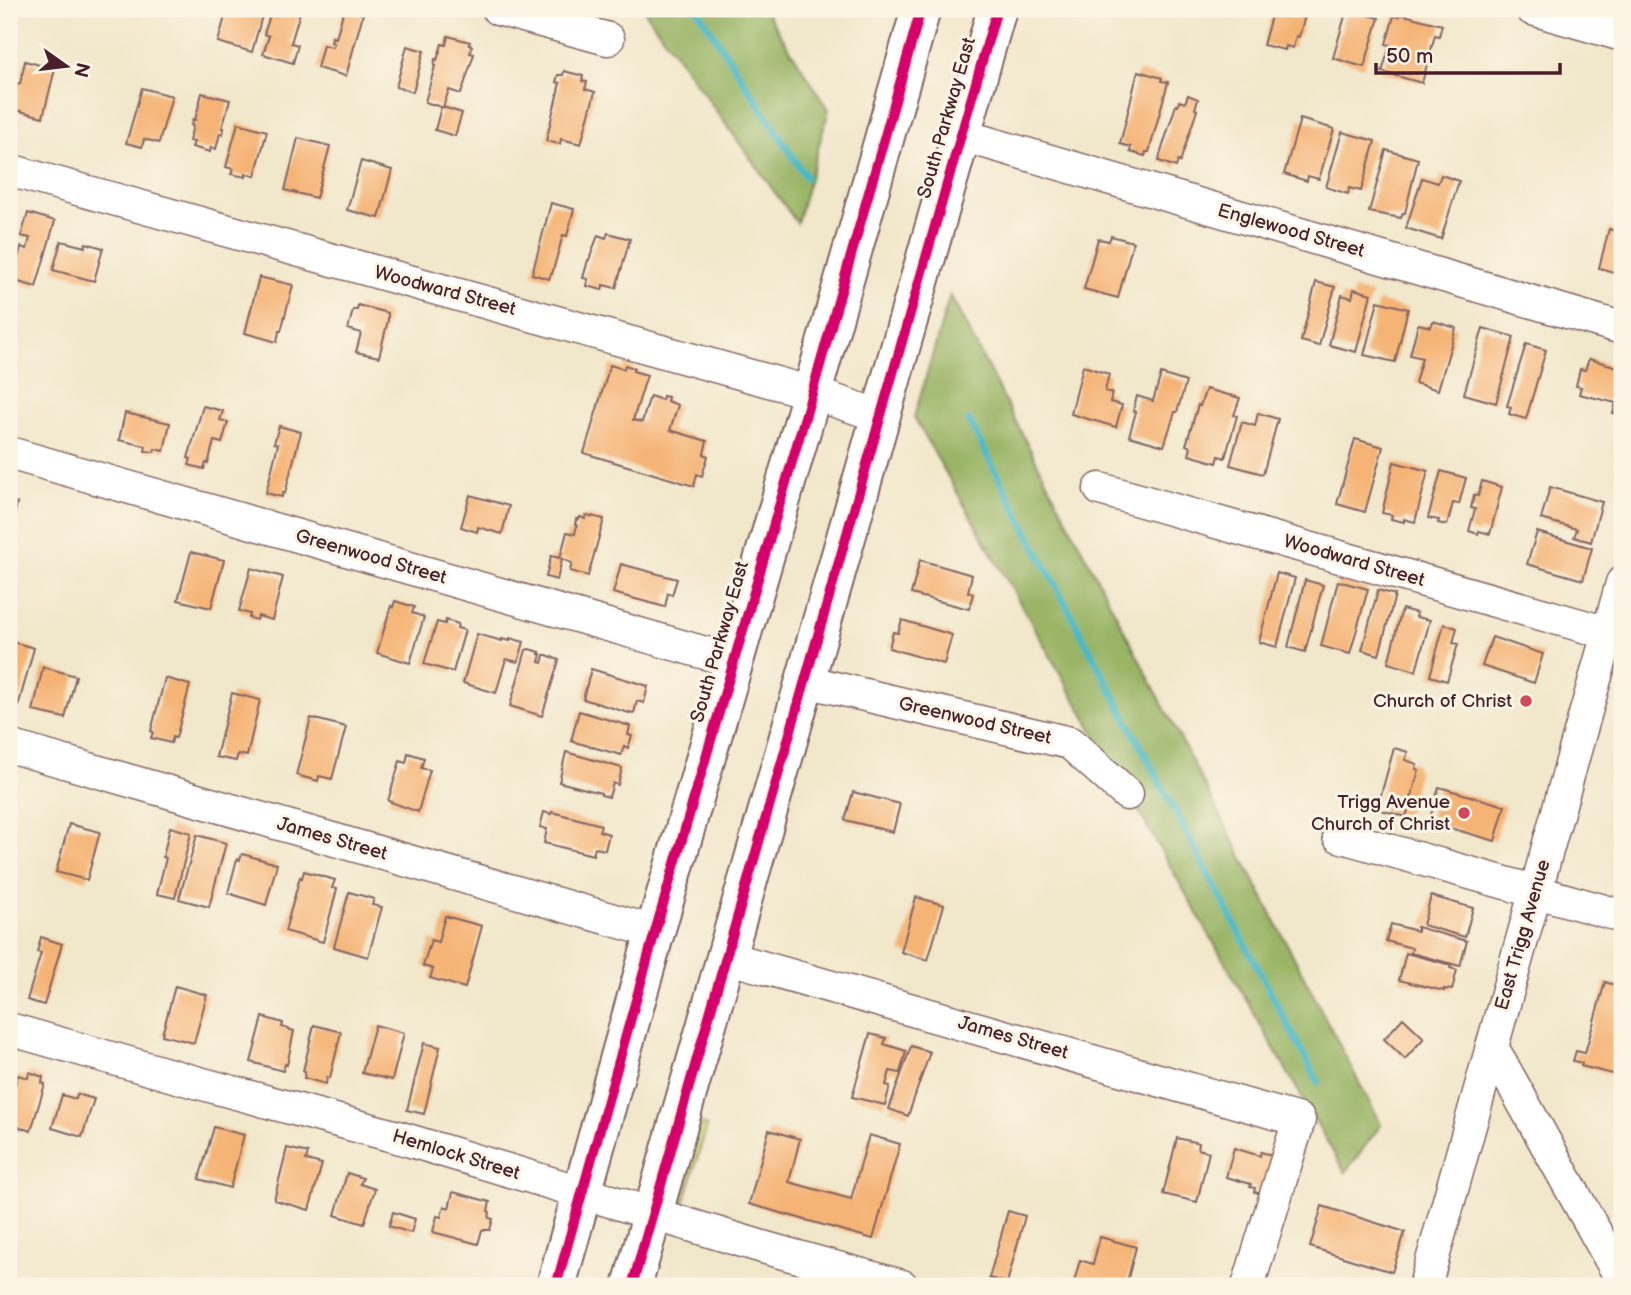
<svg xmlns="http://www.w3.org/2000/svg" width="1631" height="1295" font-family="'Balsamiq Sans',sans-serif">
  <rect width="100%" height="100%" fill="#fcf5e5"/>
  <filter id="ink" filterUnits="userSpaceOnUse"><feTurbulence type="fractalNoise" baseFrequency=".0143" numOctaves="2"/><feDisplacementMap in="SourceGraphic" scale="14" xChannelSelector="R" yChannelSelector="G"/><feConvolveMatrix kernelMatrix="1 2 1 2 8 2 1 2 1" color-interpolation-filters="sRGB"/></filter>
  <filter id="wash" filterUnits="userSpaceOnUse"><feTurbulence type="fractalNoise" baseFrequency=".00686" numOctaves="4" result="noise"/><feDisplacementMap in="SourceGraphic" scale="28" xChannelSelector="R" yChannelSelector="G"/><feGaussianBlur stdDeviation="1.57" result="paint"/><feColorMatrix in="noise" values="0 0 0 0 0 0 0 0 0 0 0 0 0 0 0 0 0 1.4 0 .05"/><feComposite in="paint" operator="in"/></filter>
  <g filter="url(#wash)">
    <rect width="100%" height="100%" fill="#f1e7cb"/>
    <polygon fill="#c3d375" stroke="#867950" stroke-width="2" points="700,1123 707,1126 683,1206 679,1197 680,1192"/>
    <g fill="#9ab566" stroke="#726a48" stroke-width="2">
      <polygon points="643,9 764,9 829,110 797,223"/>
      <polygon points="950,295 1381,1125 1345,1173 914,417"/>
    </g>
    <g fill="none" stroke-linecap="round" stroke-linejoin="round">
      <g stroke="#4ab8c3" stroke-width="7">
        <polyline points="697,9 806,177"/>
        <polyline points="969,421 1318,1082"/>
      </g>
    </g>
    <g id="blocks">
      <g fill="#f5b476">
        <polygon points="227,9 264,9 252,52 218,42"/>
        <polygon points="272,9 301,9 291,43 298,45 293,63 263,54 269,36 264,34"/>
        <polygon points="344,9 363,14 346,76 317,68 323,45 333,47 334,43 331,42 332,37 336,38"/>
        <polygon points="1273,9 1308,9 1307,13 1306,12 1299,37 1296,36 1293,48 1286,46 1285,50 1263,45"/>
        <polygon points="1347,9 1379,18 1364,67 1333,58"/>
        <polygon points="1400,14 1442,25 1439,36 1435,35 1422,83 1382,72 1390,45 1386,44 1394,16 1399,17"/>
        <polygon points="448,36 470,42 469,45 472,46 470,53 474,54 461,94 449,90 443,107 462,113 455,136 435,130 441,107 425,102 435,66 434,66 435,59 437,60 442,44 446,45"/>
        <polygon points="407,46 424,51 413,92 396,87"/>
        <polygon points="25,61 43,66 44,65 51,66 51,68 55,69 43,117 12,109 14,102 10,102 15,83 20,84"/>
        <polygon points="564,71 583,76 582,81 587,82 585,89 595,92 581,144 561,139 560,144 546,141 560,83 556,82 558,75 563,75"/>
        <polygon points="1138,71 1162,78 1161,81 1168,82 1149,152 1146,152 1145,156 1130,152 1131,147 1120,144"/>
        <polygon points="142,88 172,96 159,143 144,139 142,147 126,143"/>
        <polygon points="202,93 230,100 222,128 224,128 223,134 220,133 216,149 211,147 210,152 192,147 194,142 189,141 193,126 191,125 193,119 195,120"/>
        <polygon points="1188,95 1198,99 1195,109 1197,110 1180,162 1178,161 1176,167 1159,161 1160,155 1176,105 1178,106 1179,101 1185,103"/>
        <polygon points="1300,119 1334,129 1319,179 1308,176 1307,181 1284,174"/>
        <polygon points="238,123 267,131 255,176 246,174 246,177 231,174 233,169 226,167"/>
        <polygon points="1342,132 1375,141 1361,191 1349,188 1348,194 1326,187"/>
        <polygon points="298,138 330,146 316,198 285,190"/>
        <polygon points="1386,150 1418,159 1405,213 1403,213 1401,218 1369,212"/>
        <polygon points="361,161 392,170 379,218 347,210"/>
        <polygon points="1441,175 1459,181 1441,239 1406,228 1422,178 1438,183"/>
        <polygon points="551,203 574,209 567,236 563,235 552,274 551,274 549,279 532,274"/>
        <polygon points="28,213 55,221 36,287 12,280 21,247 27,249 30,238 21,236"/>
        <polygon points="1609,229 1622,233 1621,274 1599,268"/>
        <polygon points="608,233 630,239 616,288 603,285 602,290 587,286 588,279 583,278 588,260 589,260 598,235 606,238"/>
        <polygon points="1111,236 1133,242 1118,298 1084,289 1098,239 1109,241"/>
        <polygon points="61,241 85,247 86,243 103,248 94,281 53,270"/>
        <polygon points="259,277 293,285 281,331 279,331 277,342 245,333"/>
        <polygon points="1316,282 1335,287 1319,346 1301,341"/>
        <polygon points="1354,289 1371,294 1356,352 1329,345 1342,295 1352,298"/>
        <polygon points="1378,301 1408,309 1395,362 1364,355"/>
        <polygon points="358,305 388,313 388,320 379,357 356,352 361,333 348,329 353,310 357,310"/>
        <polygon points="1433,321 1456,328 1438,390 1415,383 1422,358 1410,355 1418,324 1431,327"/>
        <polygon points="1483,328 1514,337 1496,403 1464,394"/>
        <polygon points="1526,344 1546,350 1526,419 1509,414 1511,407 1507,406"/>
        <polygon points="1589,359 1622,368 1622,416 1613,413 1616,403 1579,394 1581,387 1576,386 1580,369 1585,370"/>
        <polygon points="610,365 624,369 625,365 634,368 633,371 647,375 633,420 642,422 650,396 662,400 663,396 668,397 667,401 678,405 670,430 707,441 704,454 708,456 702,476 697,474 694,486 584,453"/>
        <polygon points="1083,366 1109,374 1105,391 1112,393 1110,402 1122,405 1116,427 1071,414"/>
        <polygon points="1161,374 1186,382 1177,412 1175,412 1164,446 1129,436 1136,412 1133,411 1137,396 1153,401"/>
        <polygon points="1206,389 1240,398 1234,415 1237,416 1225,458 1219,456 1217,463 1189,455 1191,447 1186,445 1198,405 1200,406"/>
        <polygon points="203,406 223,411 220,420 228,422 222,443 214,441 208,464 206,463 204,469 189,465 191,459 188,458"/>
        <polygon points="125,413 170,423 164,451 155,449 154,452 145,451 146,446 119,440"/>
        <polygon points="1258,413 1278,419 1263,474 1230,465 1242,422 1255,426"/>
        <polygon points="279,426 301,432 285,493 283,492 282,497 266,493 278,444 274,443"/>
        <polygon points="1355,439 1383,447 1365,512 1337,504"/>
        <polygon points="1394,462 1428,471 1415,522 1404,519 1404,522 1391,519 1392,515 1382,513"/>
        <polygon points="1441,471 1466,478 1459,504 1453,503 1447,525 1438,523 1439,520 1428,518"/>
        <polygon points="1482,481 1502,487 1490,534 1479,531 1478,534 1469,531 1475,509 1471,508 1474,495 1478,496"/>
        <polygon points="1550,487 1602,502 1591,542 1574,537 1577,529 1541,519"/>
        <polygon points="470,495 509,506 502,534 478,527 477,532 461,527"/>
        <polygon points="9,501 17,503 10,537 9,537"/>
        <polygon points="586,515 604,519 588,576 570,571 572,563 562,559 557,580 546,577 551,556 560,558 567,532 575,534 577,525 575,524 576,519 578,520 580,517 585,519"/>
        <polygon points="1537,532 1592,548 1583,580 1527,564"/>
        <polygon points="191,552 224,560 211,608 178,600"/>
        <polygon points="920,560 972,575 968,592 973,594 969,609 911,594"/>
        <polygon points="621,564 677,579 672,595 668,593 665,607 613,593"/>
        <polygon points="251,568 283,577 272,620 258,616 257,620 249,618 250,614 239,611"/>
        <polygon points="1277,573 1295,578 1277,647 1259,642"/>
        <polygon points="1305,580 1323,585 1305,652 1288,647"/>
        <polygon points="1338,581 1368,589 1350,654 1321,646"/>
        <polygon points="1378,590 1395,595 1379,655 1362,650"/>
        <polygon points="395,601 414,607 412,613 424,617 410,663 377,653 391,606 393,607"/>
        <polygon points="1402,609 1417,613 1416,617 1430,620 1416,671 1388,663"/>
        <polygon points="446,620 458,624 457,628 465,630 453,672 424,664 437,622 445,624"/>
        <polygon points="902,620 952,635 944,664 889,648 893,632 898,633"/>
        <polygon points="1444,624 1457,628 1453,643 1458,644 1447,681 1430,676"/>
        <polygon points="477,634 502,641 502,639 510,641 510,638 524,642 518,662 506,659 496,693 463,683"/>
        <polygon points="1492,637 1543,654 1534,683 1482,666"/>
        <polygon points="9,641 34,648 18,707 9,704"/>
        <polygon points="529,649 540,652 539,654 541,654 539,662 542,663 544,655 547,655 559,660 542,716 510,706 526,650"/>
        <polygon points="43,667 76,676 65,718 33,711"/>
        <polygon points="591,669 648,686 644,703 637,701 634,713 629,712 629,713 583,699"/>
        <polygon points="165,678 190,685 176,738 173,737 171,743 151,738 153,732 151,731"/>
        <polygon points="232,693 260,700 247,756 238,754 236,761 216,757"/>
        <polygon points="579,711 630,726 628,735 632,736 628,748 624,746 621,755 571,741"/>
        <polygon points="311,718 346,727 332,779 319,776 318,781 296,775"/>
        <polygon points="1394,748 1408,752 1405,760 1417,764 1416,769 1419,770 1406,817 1377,809"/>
        <polygon points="566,752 622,768 618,785 613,783 609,797 601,795 601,793 559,782"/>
        <polygon points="408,753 424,758 421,768 430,770 418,812 388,801 400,761 406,763"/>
        <polygon points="1439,787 1505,806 1495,841 1429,822"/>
        <polygon points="853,792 900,804 893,832 845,820"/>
        <polygon points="544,812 551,814 552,812 601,825 599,831 609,834 605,850 595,848 593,855 544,843 547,829 540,827"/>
        <polygon points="69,824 100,832 87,880 56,872"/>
        <polygon points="170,827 191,833 175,898 157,894 166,858 163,857"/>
        <polygon points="197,835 226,843 209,907 179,899"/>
        <polygon points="242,854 277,864 266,905 228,893 237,859 240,860"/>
        <polygon points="304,871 335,880 332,888 337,889 323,942 285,931 300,877 302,878"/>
        <polygon points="349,892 374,899 372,905 382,907 368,957 334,947"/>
        <polygon points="1431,896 1473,908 1465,937 1423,925"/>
        <polygon points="916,897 944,905 928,960 901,952"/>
        <polygon points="445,916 482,926 465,988 430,978 433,969 423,966 431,940 438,942"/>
        <polygon points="1391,924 1417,931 1417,927 1467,941 1460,966 1411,953 1412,948 1386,941"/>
        <polygon points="41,937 62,944 44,1005 27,1000 41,953 37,952"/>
        <polygon points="1406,953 1451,965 1450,968 1457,970 1452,990 1444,989 1444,991 1399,980"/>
        <polygon points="1605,982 1622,987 1622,1067 1620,1076 1581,1066 1582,1063 1573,1061 1576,1051 1585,1053"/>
        <polygon points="175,986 207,995 194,1043 162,1035"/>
        <polygon points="263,1017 283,1023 282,1027 294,1031 287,1065 285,1064 283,1071 251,1062"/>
        <polygon points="1403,1018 1424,1038 1405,1059 1384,1039"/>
        <polygon points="314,1025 341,1032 330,1078 327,1077 326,1084 304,1078 305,1072 303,1071"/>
        <polygon points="375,1025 404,1033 392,1080 362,1073"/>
        <polygon points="870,1034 886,1038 884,1044 906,1051 900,1073 890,1071 886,1085 890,1086 885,1105 852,1097"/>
        <polygon points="424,1043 440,1047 424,1114 407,1110"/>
        <polygon points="911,1046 930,1052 908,1116 889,1109"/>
        <polygon points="29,1072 43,1077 42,1083 45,1084 31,1131 9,1124 9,1105 18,1075 28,1078"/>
        <polygon points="77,1094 94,1099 82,1137 52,1128 62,1095 76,1099"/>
        <polygon points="214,1127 244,1135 230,1188 199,1179"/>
        <polygon points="769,1130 800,1139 789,1182 851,1199 869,1135 900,1144 873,1239 749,1204"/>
        <polygon points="1177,1138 1199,1143 1198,1149 1209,1152 1197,1202 1163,1194"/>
        <polygon points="287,1148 308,1153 306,1160 322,1164 309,1210 274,1200"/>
        <polygon points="1234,1148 1260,1156 1261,1152 1274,1156 1263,1194 1254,1192 1255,1188 1250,1187 1251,1184 1226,1177"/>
        <polygon points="347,1173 363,1178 360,1184 375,1189 364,1224 335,1215"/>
        <polygon points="453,1192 490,1202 488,1211 490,1212 489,1218 493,1219 490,1230 482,1230 478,1244 433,1232 437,1216 441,1217 444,1206 449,1208"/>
        <polygon points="1322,1206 1405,1232 1392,1272 1310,1247"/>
        <polygon points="1008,1211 1025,1216 1007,1283 989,1278"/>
        <polygon points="393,1212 415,1219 411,1233 389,1226"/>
        <polygon points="1100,1237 1136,1247 1126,1286 1073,1286 1080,1260 1093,1264"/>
      </g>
    </g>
  </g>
  <g filter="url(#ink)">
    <use href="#blocks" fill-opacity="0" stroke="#846563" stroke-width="2"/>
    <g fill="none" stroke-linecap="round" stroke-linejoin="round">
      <g stroke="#846563" stroke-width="35">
        <g id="minor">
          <polyline points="498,9 608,39"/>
          <polyline points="1532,9 1622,35"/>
          <polyline points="961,135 1622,328"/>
          <polyline points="9,170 812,393 880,416"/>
          <polyline points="9,453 733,661"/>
          <polyline points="1100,489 1608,633"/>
          <polyline points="805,681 1070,743 1127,794"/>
          <polyline points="9,746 655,932"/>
          <polyline points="1339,836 1622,916"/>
          <polyline points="726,957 1299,1120 1248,1286"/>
          <polyline points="9,1029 188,1080 401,1138 766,1248 902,1286"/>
          <polyline points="1492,1047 1622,1280"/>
          <polyline points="1425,1286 1622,583"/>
        </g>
      </g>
      <g stroke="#846563" stroke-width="42">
        <g id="major">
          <polyline points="556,1286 655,932 812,393 921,9"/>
          <polyline points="632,1286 997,9"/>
        </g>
      </g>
      <use href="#minor" stroke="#fff" stroke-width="32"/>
      <use href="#major" stroke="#fff" stroke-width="38"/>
      <g stroke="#fcf5e5" stroke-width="15">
        <g id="cycleway">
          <polyline points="556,1286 655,932 812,393 921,9"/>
          <polyline points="632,1286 997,9"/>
        </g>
      </g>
      <use href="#cycleway" stroke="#d6006c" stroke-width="10"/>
    </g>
  </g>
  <g fill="#d1495b" stroke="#fcf5e5" stroke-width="2.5">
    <circle cx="1526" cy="701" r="7"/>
    <circle cx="1464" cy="813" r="7"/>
  </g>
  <g text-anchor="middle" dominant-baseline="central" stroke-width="6" stroke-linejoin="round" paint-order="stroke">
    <g font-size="19" fill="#4a1f2b" stroke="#fcf5e5">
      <text transform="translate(947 118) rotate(-74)">South Parkway East</text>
      <text transform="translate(1291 231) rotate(16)">Englewood Street</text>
      <text transform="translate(445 291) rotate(15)">Woodward Street</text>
      <text transform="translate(371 557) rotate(16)">Greenwood Street</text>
      <text transform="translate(1354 561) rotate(16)">Woodward Street</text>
      <text transform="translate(720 642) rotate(-74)">South Parkway East</text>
      <text transform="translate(975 721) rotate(13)">Greenwood Street</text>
      <text transform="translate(332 839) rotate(16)">James Street</text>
      <text transform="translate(1523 935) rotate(-74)">East Trigg Avenue</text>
      <text transform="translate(1013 1038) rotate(16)">James Street</text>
      <text transform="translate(456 1155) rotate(17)">Hemlock Street</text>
    </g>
    <g font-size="19" fill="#4a1f2b" stroke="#fcf5e5" text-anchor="end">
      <text x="1512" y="701">Church of Christ</text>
      <text x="1450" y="802">Trigg Avenue<tspan x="1450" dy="22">Church of Christ</tspan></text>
    </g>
  </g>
  <rect width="1631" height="1295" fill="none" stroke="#fcf5e5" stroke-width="35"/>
  <g transform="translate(66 66) rotate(104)" stroke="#fcf5e5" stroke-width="5" paint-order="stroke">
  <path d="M0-5L12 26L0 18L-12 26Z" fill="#4a1f2b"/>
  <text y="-10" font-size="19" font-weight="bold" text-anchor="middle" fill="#4a1f2b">N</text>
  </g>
  <path d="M1376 63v10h184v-10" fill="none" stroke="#4a1f2b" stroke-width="3.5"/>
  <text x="1386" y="63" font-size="21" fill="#4a1f2b" stroke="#fcf5e5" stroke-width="5" paint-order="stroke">50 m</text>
</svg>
